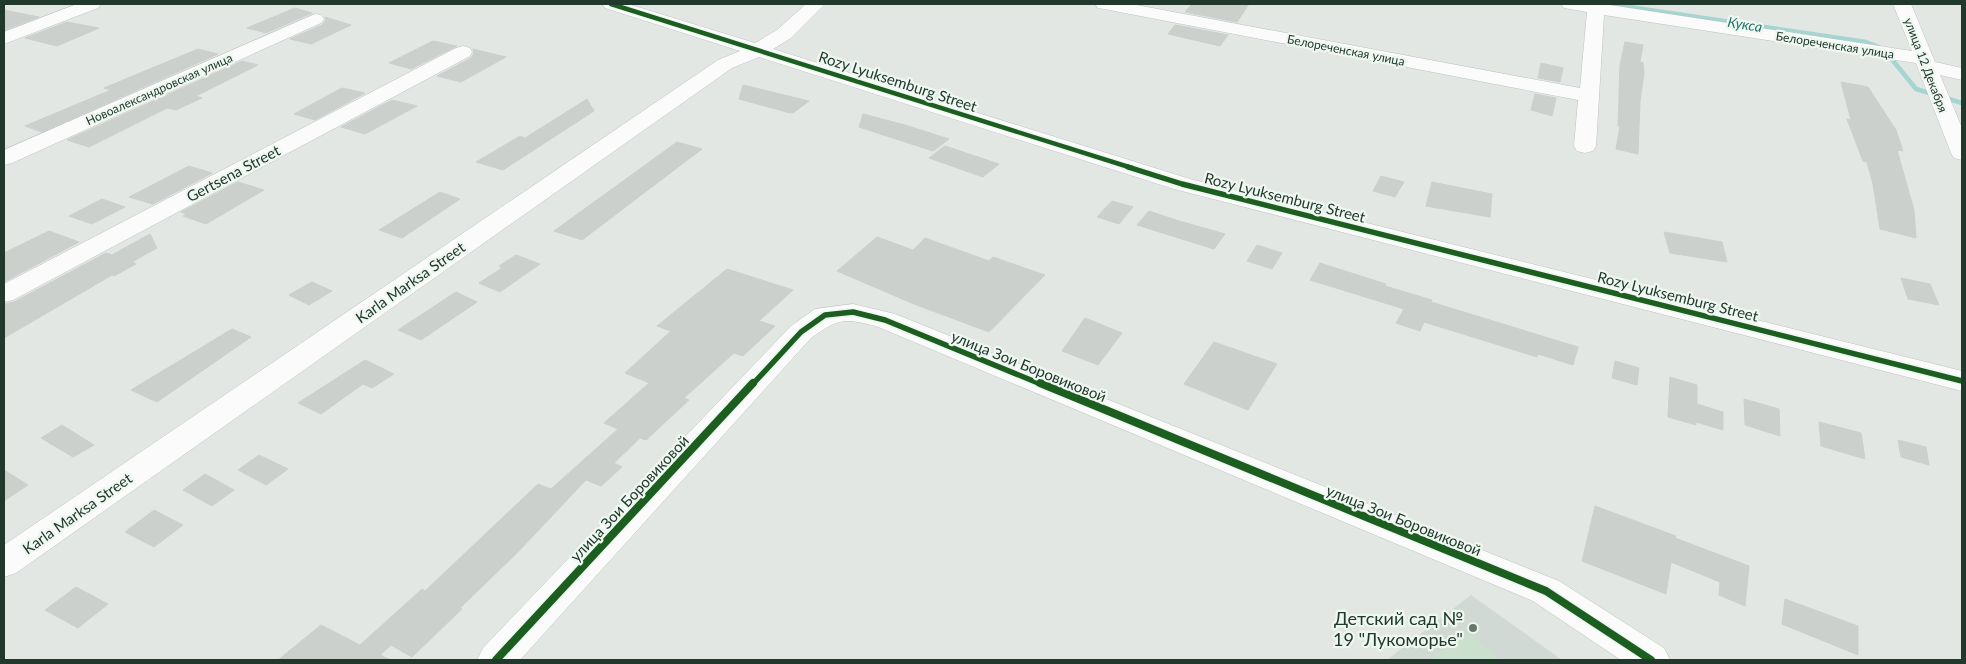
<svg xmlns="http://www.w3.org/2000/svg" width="1966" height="664" font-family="Lato,sans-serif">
  <rect width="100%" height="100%" fill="#e2e7e4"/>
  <polygon fill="#d0d9d3" points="1471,595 1562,660 1387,660"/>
  <polygon fill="#cbe0cd" points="1467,632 1501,660 1429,660"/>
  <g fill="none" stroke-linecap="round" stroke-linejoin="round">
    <g stroke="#a4d5d0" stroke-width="4.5">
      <polyline points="1609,4 1866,42 1881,48"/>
      <polyline points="1890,57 1916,89 1962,103"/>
    </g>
  </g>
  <g fill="#cbd0cd" stroke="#cbd0cd">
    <polygon points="1192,4 1249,4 1237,22 1185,12"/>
    <polygon points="295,8 312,13 266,33 247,28"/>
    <polygon points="4,10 39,17 4,30"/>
    <polygon points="325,17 351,25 311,44 290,39 322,25 326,20"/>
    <polygon points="67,22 99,28 57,46 25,38"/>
    <polygon points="1175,25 1228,35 1220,46 1168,34"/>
    <polygon points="433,41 457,46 411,69 389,63"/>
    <polygon points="1625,42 1643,45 1640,62 1643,63 1644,73 1640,101 1638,154 1616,149 1620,126 1618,126 1620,65"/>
    <polygon points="198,49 218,54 42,132 25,126 111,90 104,88"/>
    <polygon points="473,49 506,57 461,82 437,76 471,58 474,53"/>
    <polygon points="242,61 258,65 196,96 202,98 176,110 167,108 89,147 67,140"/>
    <polygon points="1541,63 1563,68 1560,82 1538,78"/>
    <polygon points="1841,82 1868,87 1896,130 1903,151 1897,150 1914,210 1916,238 1880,229 1873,184 1867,162 1863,161 1847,119 1851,120"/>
    <polygon points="743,85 809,101 793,113 790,113 739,99"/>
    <polygon points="342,88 365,93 315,120 294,114"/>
    <polygon points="1535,94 1556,98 1552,116 1531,110"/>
    <polygon points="587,99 594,111 503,170 476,162 520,136 525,138"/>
    <polygon points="392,100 417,106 365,134 341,127"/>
    <polygon points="863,114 905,125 949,139 933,151 859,127"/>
    <polygon points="677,142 702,149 582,240 554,231"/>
    <polygon points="945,146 999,164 983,177 929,158"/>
    <polygon points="189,166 212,173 153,204 129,197"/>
    <polygon points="1381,176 1404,182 1395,197 1373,191"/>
    <polygon points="238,182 264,190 206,224 183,216 187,214 181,212"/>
    <polygon points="1432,182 1492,194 1490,217 1426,206"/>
    <polygon points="440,192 460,199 402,238 379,230"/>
    <polygon points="102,199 125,207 92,224 69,216"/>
    <polygon points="1112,201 1133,207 1119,224 1097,217"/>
    <polygon points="1149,211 1176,220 1225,234 1214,249 1137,225"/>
    <polygon points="49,231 79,242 4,282 4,253"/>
    <polygon points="1664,232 1722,242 1727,262 1670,253"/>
    <polygon points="150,234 157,248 132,262 136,264 114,276 112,275 4,338 4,304 14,302 106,253 112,255"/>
    <polygon points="877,237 913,250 925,238 989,261 993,257 1045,275 989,332 914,304 837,271"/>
    <polygon points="1257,245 1282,253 1272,269 1247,261"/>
    <polygon points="516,255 540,264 500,292 479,283 502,268 499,266"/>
    <polygon points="1320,263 1386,284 1385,286 1432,300 1431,302 1578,347 1573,365 1538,354 1537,357 1424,322 1420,331 1396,323 1404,309 1310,280"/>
    <polygon points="727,269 793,290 759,321 775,326 743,356 734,353 684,398 689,400 646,440 640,438 614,463 622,467 601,486 586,480 518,552 460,608 462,609 412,657 391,645 380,655 391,660 278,660 321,625 360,645 422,589 425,591 538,484 551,489 618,429 604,423 649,383 625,373 671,331 657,326"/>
    <polygon points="1901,278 1930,284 1939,305 1908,299"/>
    <polygon points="312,282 332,291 309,305 289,295"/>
    <polygon points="456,292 477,302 421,340 398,330"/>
    <polygon points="1085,318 1122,333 1098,365 1062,351"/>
    <polygon points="232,329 251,337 157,402 131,390"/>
    <polygon points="1214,342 1277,364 1248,410 1184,384"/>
    <polygon points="365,360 394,374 372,388 363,384 321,414 298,403"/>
    <polygon points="1615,361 1639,368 1637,385 1612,378"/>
    <polygon points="1670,377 1697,385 1697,404 1723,412 1723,430 1696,422 1696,425 1668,417"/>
    <polygon points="1744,399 1779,409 1780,436 1745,425"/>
    <polygon points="1819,422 1861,433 1865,459 1821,446"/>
    <polygon points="62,425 94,445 73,457 41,438"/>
    <polygon points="1898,440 1926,447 1929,465 1901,457"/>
    <polygon points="259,455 288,469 266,485 238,470"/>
    <polygon points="4,470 28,485 4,501"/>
    <polygon points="205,474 234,490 212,506 183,490"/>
    <polygon points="1595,506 1676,536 1675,538 1749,566 1745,606 1719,595 1720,582 1671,562 1666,594 1582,561"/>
    <polygon points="154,510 183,525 154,547 125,532"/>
    <polygon points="76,587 108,604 78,628 45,610"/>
    <polygon points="1785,599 1858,626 1858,655 1782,624"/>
  </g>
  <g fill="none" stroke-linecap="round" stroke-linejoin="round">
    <g stroke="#bfc4c1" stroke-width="1">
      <g id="minor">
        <polygon points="77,4 101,4 98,8 4,44 4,32"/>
        <polygon points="602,4 628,4 755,43 777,30 806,4 825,4 791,38 773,49 1190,179 1962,371 1962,391 1174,189 759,57 732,68 16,573 4,577 4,545 718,60 740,51 605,8"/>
        <polygon points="1095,4 1131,4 1580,88 1587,12 1564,8 1561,4 1603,4 1912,51 1893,4 1911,4 1935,62 1962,68 1962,80 1940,75 1962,128 1962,160 1954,158 1951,153 1916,63 1604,15 1596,146 1593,151 1585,153 1577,151 1574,146 1578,100 1104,9 1098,8"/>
        <polygon points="315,14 321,15 324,19 321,23 12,163 4,165 4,150"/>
        <polygon points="463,46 470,48 472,52 470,56 13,300 4,302 4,284 456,48"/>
        <path d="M853,304l42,10 664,267 105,67 6,12h-49l-88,-59 -657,-275c-33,-8 -37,-8 -65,12l-291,322h-43l6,-12 308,-322 24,-17z"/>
      </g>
    </g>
    <use href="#minor" fill="#fbfbfb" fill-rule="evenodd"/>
    <g stroke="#eff7f1" stroke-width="7">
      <polyline id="cycleway-far2" points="611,4 1132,168"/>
    </g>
    <g stroke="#eff7f1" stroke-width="9">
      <g id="cycleway-far1">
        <polyline points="1128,167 1182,184 1962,381"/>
        <polyline points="752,385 801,332 825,315 853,312 885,320 1043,385"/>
      </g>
    </g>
    <g stroke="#eff7f1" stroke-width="11">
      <g id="cycleway">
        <polyline points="1040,383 1546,591 1651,660"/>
        <polyline points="496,660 753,383"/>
      </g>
    </g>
    <use href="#cycleway-far2" stroke="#1b5e20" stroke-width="4.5"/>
    <use href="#cycleway-far1" stroke="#1b5e20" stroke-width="5.5"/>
    <use href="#cycleway" stroke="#1b5e20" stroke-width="8"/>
  </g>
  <circle fill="#65766d" stroke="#eff7f1" stroke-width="2" cx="1473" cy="628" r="5"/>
  <g text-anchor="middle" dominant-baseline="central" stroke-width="4.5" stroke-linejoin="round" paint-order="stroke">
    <g font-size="12" fill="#21392d" stroke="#eff7f1">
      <text transform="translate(1835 45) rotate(9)">Белореченская улица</text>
      <text transform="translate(1346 50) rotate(11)">Белореченская улица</text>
      <text transform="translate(1926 65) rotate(69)">улица 12 Декабря</text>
      <text transform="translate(159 89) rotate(-24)">Новоалександровская улица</text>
    </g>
    <g font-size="14" font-style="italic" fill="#1e726c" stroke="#eff7f1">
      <text transform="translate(1745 24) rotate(9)">Кукса</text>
    </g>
    <g font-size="15" fill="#21392d" stroke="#eff7f1">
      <text transform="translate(898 81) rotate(18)">Rozy Lyuksemburg Street</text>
      <text transform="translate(233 173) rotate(-28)">Gertsena Street</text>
      <text transform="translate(1285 197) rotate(14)">Rozy Lyuksemburg Street</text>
      <text transform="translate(410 282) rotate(-35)">Karla Marksa Street</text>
      <text transform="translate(1678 296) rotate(14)">Rozy Lyuksemburg Street</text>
      <text transform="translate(1029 366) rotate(22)">улица Зои Боровиковой</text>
      <text transform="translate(629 498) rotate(-47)">улица Зои Боровиковой</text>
      <text transform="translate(77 513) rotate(-35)">Karla Marksa Street</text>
      <text transform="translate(1404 520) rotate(22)">улица Зои Боровиковой</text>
    </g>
    <g font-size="18" fill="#21392d" stroke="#eff7f1" text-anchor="end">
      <text x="1463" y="618">Детский сад №<tspan x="1463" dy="21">19 "Лукоморье"</tspan></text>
    </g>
  </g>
  <rect width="1966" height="664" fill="none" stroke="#21392d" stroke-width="10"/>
</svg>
